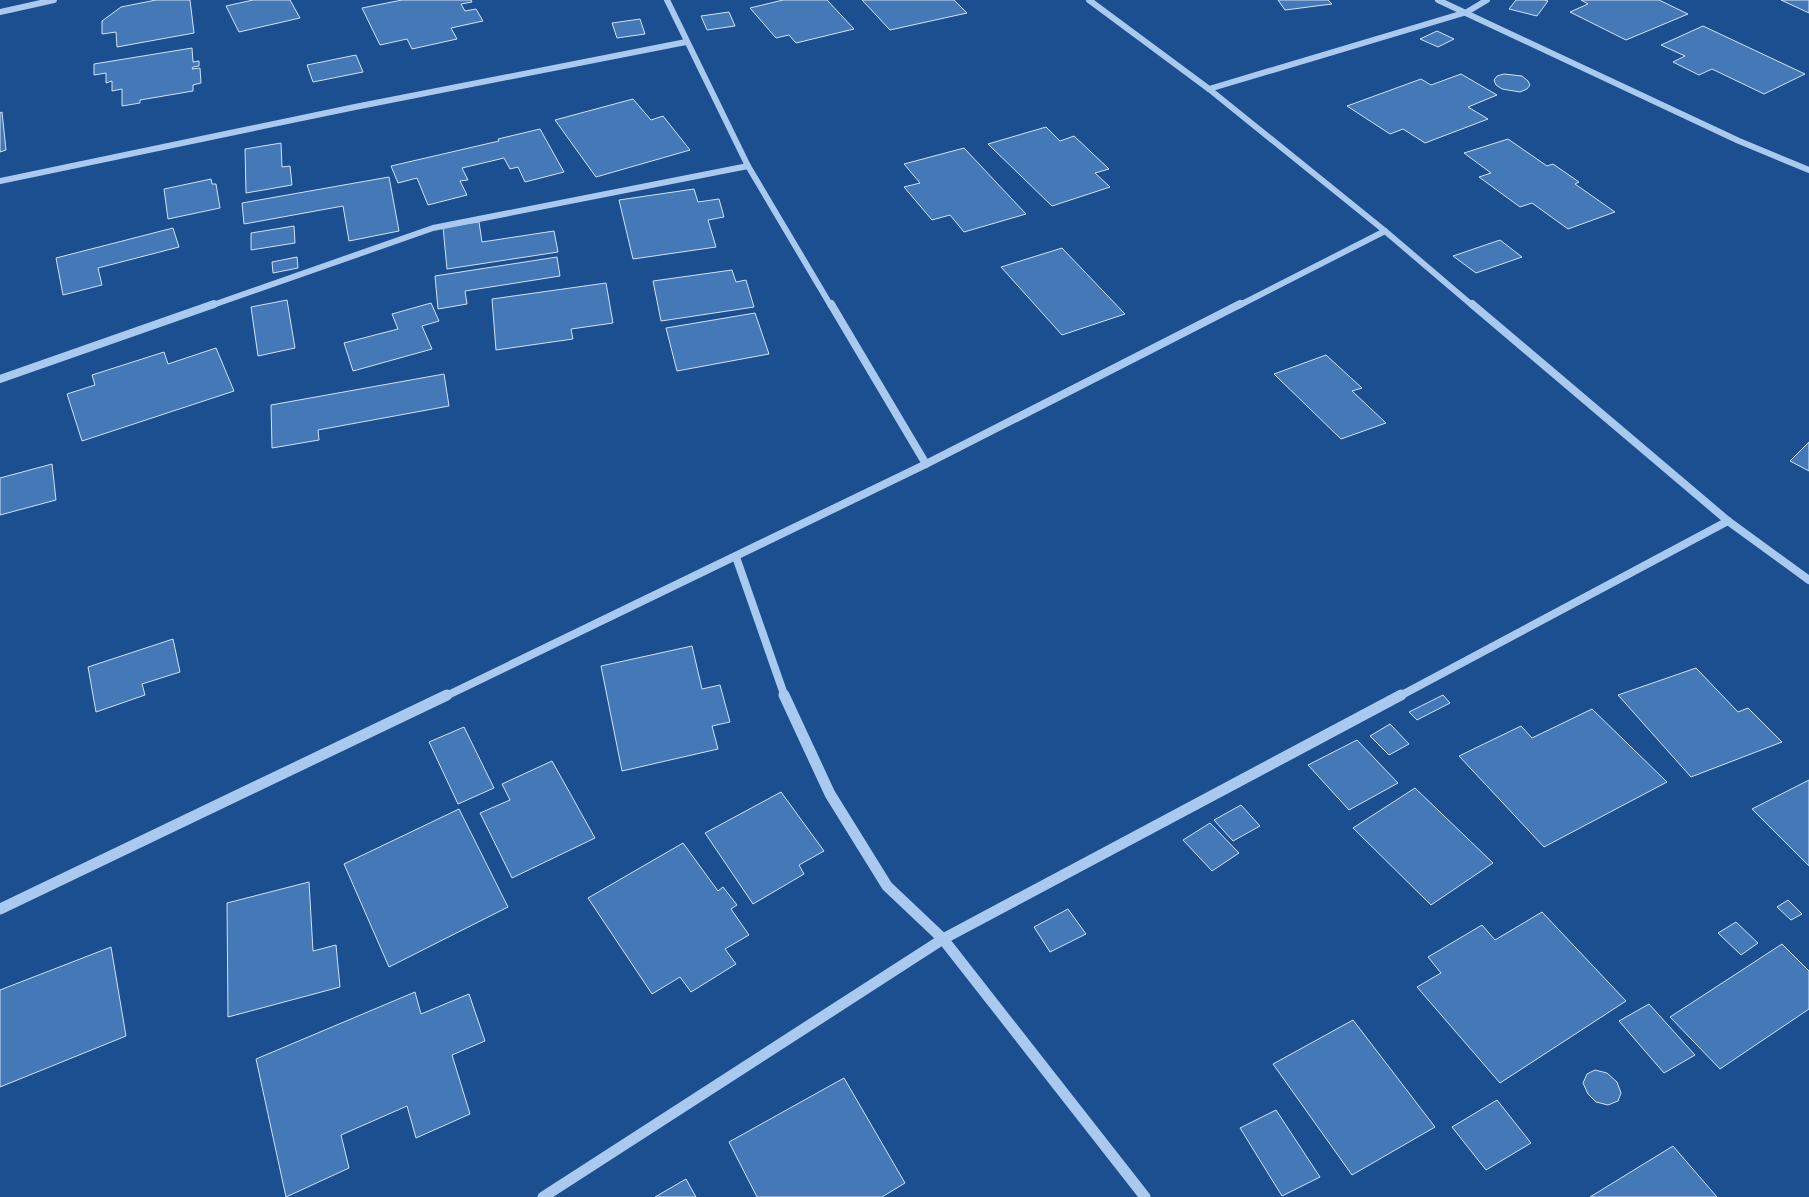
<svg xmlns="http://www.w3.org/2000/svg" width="1809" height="1197" font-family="Roboto,sans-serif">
  <rect width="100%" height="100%" fill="#1b4f8f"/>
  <g fill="#4478b7" stroke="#cfe3fa">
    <polygon points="156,0 190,0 194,33 117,47 116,32 102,34 102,21 121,7"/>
    <polygon points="253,0 290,0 300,18 239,32 226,6"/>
    <polygon points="402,0 471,0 472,2 461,4 465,11 476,9 483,21 451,28 457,39 412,49 407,39 380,45 362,8"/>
    <polygon points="783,0 827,0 854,29 796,43 789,35 776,38 750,8"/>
    <polygon points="862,0 954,0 967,13 890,30"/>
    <polygon points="1278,0 1328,0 1332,4 1285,10"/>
    <polygon points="1516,0 1544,0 1548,1 1537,16 1509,9"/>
    <polygon points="1581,0 1659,0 1688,14 1626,40 1570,12 1588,4"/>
    <polygon points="1781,0 1809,0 1809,13"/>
    <polygon points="729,12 735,26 707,30 701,16"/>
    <polygon points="640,19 645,34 617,38 612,23"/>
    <polygon points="1703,26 1805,74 1764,94 1712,69 1699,75 1673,62 1685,56 1661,45"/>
    <polygon points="1437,31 1454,39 1438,47 1420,39"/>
    <polygon points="192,48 193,62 199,61 199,66 193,67 192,69 200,68 201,83 193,85 193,91 140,100 140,103 122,106 122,89 112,91 112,81 106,83 106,73 94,75 94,64"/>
    <polygon points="356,55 363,72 313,82 307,65"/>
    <polygon points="1461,74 1497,95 1468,107 1488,119 1425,143 1403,129 1390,134 1347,106 1421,79 1431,85"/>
    <polygon points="1504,74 1522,76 1528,81 1530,85 1527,89 1520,92 1502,89 1496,85 1494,80 1497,76"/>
    <polygon points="633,99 651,120 663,116 690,150 596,177 555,120"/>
    <polygon points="2,112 6,150 0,152 0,113"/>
    <polygon points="1046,127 1060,141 1074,136 1109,169 1095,173 1110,187 1052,206 988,144"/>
    <polygon points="540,129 564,172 525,182 518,167 510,169 504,158 462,168 468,180 460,181 467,195 428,205 417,178 398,183 391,166 499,141 498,139"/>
    <polygon points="1508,139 1547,166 1553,164 1579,182 1575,184 1615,212 1568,229 1532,203 1520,207 1479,177 1491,173 1464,153"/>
    <polygon points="281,143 282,167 290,166 292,185 246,193 245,149"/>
    <polygon points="964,148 1026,214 964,232 950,215 932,220 904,187 920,183 904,164"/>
    <polygon points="389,177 399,231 349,241 343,206 244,224 242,203"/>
    <polygon points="211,179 212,184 216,184 220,208 168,219 164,189"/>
    <polygon points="694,189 698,202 719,199 724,217 708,220 716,247 633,259 619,200"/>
    <polygon points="479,222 482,242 554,231 558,252 447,269 443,227"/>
    <polygon points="294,226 295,243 251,250 251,233"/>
    <polygon points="173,228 179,247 98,268 102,285 63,295 56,258"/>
    <polygon points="1500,240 1522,257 1476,273 1453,256"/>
    <polygon points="1062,248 1125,314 1062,335 1001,267"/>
    <polygon points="297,257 298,268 273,273 272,262"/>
    <polygon points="557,257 560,276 465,291 467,304 438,309 435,276"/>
    <polygon points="732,270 736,282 746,280 754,307 661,321 653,281"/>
    <polygon points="606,283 613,323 571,329 573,339 496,350 492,299"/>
    <polygon points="287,300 295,348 258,356 251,307"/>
    <polygon points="431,303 439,321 422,326 432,349 353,371 344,343 398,329 392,314"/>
    <polygon points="755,313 769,354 677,371 666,328"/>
    <polygon points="216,348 234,391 82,441 67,394 95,385 92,375 164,352 168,364"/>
    <polygon points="1326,355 1362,388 1352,391 1386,423 1341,439 1274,374"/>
    <polygon points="444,374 449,406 318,430 319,440 272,448 271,405"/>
    <polygon points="1809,442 1809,471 1790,461"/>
    <polygon points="52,464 56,500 0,515 0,478"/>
    <polygon points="173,639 180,672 142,684 145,695 96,712 88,667"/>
    <polygon points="692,646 702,689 720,685 730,722 712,726 718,749 622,771 601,666"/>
    <polygon points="1696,668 1738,712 1748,708 1782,742 1691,777 1618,695"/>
    <polygon points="1443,695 1450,703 1417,720 1409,712"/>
    <polygon points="1592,709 1667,782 1544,847 1459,756 1521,726 1532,738"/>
    <polygon points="1390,724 1409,744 1389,755 1370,736"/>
    <polygon points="464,727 494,788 458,804 429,742"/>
    <polygon points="1357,740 1398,783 1349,810 1308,765"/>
    <polygon points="552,761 595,838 512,878 480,813 510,800 502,784"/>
    <polygon points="1809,780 1809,866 1752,809"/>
    <polygon points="1415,788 1493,863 1431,905 1353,828"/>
    <polygon points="781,792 824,851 799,865 804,874 753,904 705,833"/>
    <polygon points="1241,805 1260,826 1233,841 1214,820"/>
    <polygon points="459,809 508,907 389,967 344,864"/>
    <polygon points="1210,823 1239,853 1212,871 1183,840"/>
    <polygon points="683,843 718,891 723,887 737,905 731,909 749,935 725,949 736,964 691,992 680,977 652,994 588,898"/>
    <polygon points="309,882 313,951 336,945 340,987 228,1017 227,903"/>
    <polygon points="1788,900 1802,914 1791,920 1777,907"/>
    <polygon points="1068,909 1086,934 1050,952 1034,927"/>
    <polygon points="1542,912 1626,1001 1500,1083 1417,987 1441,973 1428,957 1482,925 1495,940"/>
    <polygon points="1736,922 1758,943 1741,955 1718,933"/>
    <polygon points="1782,944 1809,971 1809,1009 1720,1069 1670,1017"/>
    <polygon points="111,947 126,1036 0,1087 0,990"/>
    <polygon points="415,992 421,1014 469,994 485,1041 452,1055 470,1114 416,1138 407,1106 341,1135 349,1168 286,1197 256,1059"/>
    <polygon points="1649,1004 1695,1055 1664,1073 1619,1021"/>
    <polygon points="1353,1020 1435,1127 1352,1175 1273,1064"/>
    <polygon points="1595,1070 1607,1073 1617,1082 1621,1093 1618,1101 1608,1105 1596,1102 1588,1094 1583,1083 1587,1074"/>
    <polygon points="844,1078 905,1183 882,1197 757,1197 729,1142"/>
    <polygon points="1497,1100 1531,1143 1486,1170 1452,1127"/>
    <polygon points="1276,1110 1320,1177 1282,1196 1240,1128"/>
    <polygon points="1673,1146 1717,1197 1590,1197"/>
    <polygon points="686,1179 696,1197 655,1197"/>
  </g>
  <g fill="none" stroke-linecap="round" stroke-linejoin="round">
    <g stroke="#a9c9ee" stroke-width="6">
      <polyline points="667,0 748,166 831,306"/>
      <polyline points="1089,0 1209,89 1385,231 1473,306"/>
      <polyline points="1438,0 1739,141 1809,170"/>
      <polyline points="0,12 54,0"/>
      <polyline points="1209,89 1467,12 1487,0"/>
      <polyline points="0,181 355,107 686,42"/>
      <polyline points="210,306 433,228 748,166"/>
      <polyline points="1238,306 1385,231"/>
    </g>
    <g stroke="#a9c9ee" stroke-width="8">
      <polyline points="831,304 926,464"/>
      <polyline points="1472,304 1728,521 1809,580"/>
      <polyline points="0,379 214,304"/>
      <polyline points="736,557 785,697"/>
      <polyline points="444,697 926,464 1240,304"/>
      <polyline points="1398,697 1728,521"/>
    </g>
    <g stroke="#a9c9ee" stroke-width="11">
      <polyline points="784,695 830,794 887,886 943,939 1145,1197"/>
      <polyline points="0,909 447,695"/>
      <polyline points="543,1197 943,939 1401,695"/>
    </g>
  </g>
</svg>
